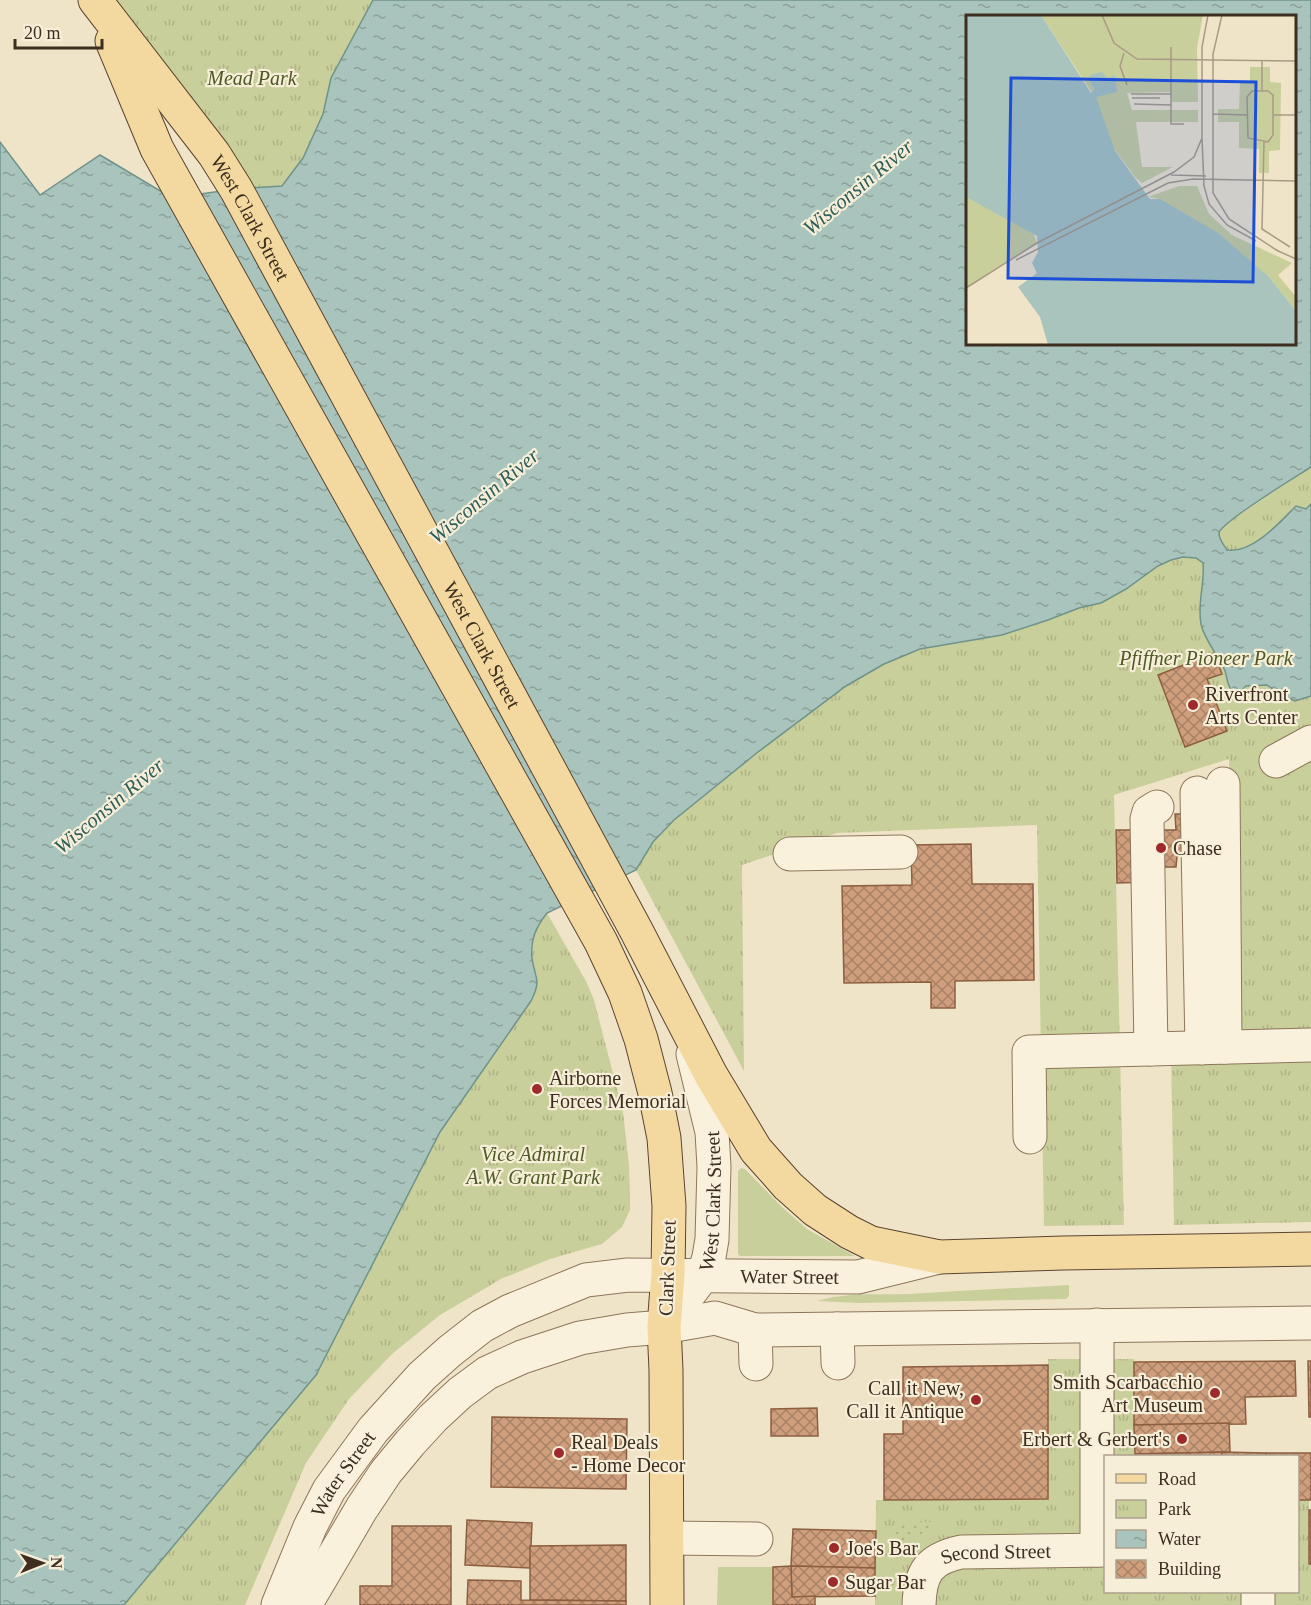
<svg xmlns="http://www.w3.org/2000/svg" width="1311" height="1605" font-family="'Times New Roman',serif">
  <defs>
    <pattern id="park-tufts" width="24" height="20" patternUnits="userSpaceOnUse" patternTransform="scale(1.5)"><rect width="24" height="20" fill="#c9cf9b"/><path d="M3 7l-1-3M5 7V3M7 7l1-3M15 17l-1-3M17 17v-4M19 17l1-3" fill="none" stroke="#aeb285"/></pattern>
    <pattern id="garden-dots" width="8" height="8" patternUnits="userSpaceOnUse" patternTransform="scale(1.5)"><rect width="8" height="8" fill="#c9cf9b"/><path d="M2 2h.1M6 6h.1" fill="none" stroke="#aeb285" stroke-width="1.8" stroke-linecap="round"/></pattern>
    <pattern id="water-ripples" width="26" height="14" patternUnits="userSpaceOnUse" patternTransform="scale(1.5)"><rect width="26" height="14" fill="#a9c4bc"/><path d="M2 4q2-2 4 0t4 0M15 11q2-2 4 0t4 0" fill="none" stroke="#8ba098"/></pattern>
    <pattern id="building-cross-hatch" width="8" height="8" patternUnits="userSpaceOnUse" patternTransform="scale(1.5)"><rect width="8" height="8" fill="#cf9f7d"/><path d="M0 0l8 8M0 8l8-8" fill="none" stroke="#a98266"/></pattern>
  </defs>
  <rect width="100%" height="100%" fill="#f0e4c8"/>
  <g fill="#c9cf9b">
    <polygon points="741,1168 745,1169 783,1208 807,1229 855,1256 740,1256 738,1254 738,1171"/>
    <path d="M1069,1285v11l-3,3 -207,4 -42,-2c30,-9 60,-6 91,-7 53,-3 107,-6 161,-9z"/>
    <polygon points="718,1567 773,1567 773,1605 717,1605"/>
  </g>
  <g fill="url(#park-tufts)">
    <polygon points="95,0 373,0 331,78 323,114 303,158 282,186 236,189"/>
    <polygon points="1311,467 1311,1222 1174,1225 1171,1055 1234,1054 1229,759 1114,795 1124,1225 1044,1226 1037,825 837,833 742,865 744,1071 636,870 653,842 674,820 758,752 846,686 884,664 920,649 1002,635 1079,608 1101,603 1126,589 1158,566 1171,560 1183,557 1236,517"/>
    <polygon points="547,913 587,983 594,1000 623,1112 629,1165 630,1195 630,1210 622,1227 602,1244 550,1259 501,1279 440,1315 392,1354 349,1399 306,1463 245,1605 124,1605 316,1375 440,1132 531,1001 537,976 532,959 532,941 537,925"/>
    <polygon points="1048,1359 1134,1359 1134,1456 1106,1456 1106,1592 1298,1592 1298,1500 1309,1500 1309,1564 1311,1564 1311,1605 875,1605 876,1500 1048,1499"/>
  </g>
  <path fill="url(#garden-dots)" d="M932,1522v6c-14,7 -29,15 -33,31l-4,1 -1,-37z"/>
  <path fill="url(#water-ripples)" stroke="#6f938a" stroke-width="1.5" fill-rule="evenodd" d="M373,0h938v467c-14,9 -90,55 -92,66 0,7 5,12 8,17 25,4 52,-27 69,-44l10,3 5,-5v192l-16,5 -17,-8 -11,-8 -21,1 -7,7 -6,-1c-7,-8 -5,-12 -8,-21 -6,-15 -21,-31 -24,-47 -4,-20 4,-41 2,-61l-7,-5 -13,-1 -12,3 -13,6 -32,23 -25,14 -22,5 -31,12 -46,15 -82,14 -36,15 -38,22 -88,66 -84,68 -21,22 -17,28 -89,43c-11,14 -17,27 -15,45 3,21 10,21 -1,43l-91,131 -124,243 -192,230h-124v-1463l40,53 60,-40 72,43 64,-9 46,-3 21,-28 20,-44 8,-36zM968,16h326v328h-326z"/>
  <g fill="url(#building-cross-hatch)" stroke="#8d5f41" stroke-width="1.5">
    <polygon points="1214,653 1222,674 1207,679 1227,731 1185,747 1158,675"/>
    <polygon points="1175,814 1231,814 1204,856 1177,856 1176,867 1147,867 1148,882 1117,883 1116,830 1176,830"/>
    <polygon points="971,844 972,884 1033,884 1034,980 955,981 955,1008 931,1008 931,982 844,983 842,886 912,885 911,845"/>
    <polygon points="1295,1361 1296,1396 1245,1397 1246,1424 1134,1425 1134,1362"/>
    <polygon points="1308,1361 1311,1361 1311,1417 1309,1417"/>
    <polygon points="1048,1365 1048,1499 884,1500 884,1434 903,1434 903,1367"/>
    <polygon points="817,1408 818,1436 771,1436 771,1409"/>
    <polygon points="492,1417 627,1419 626,1489 491,1487"/>
    <polygon points="1229,1423 1230,1452 1135,1454 1134,1425"/>
    <polygon points="1222,1452 1222,1456 1135,1456 1135,1454"/>
    <polygon points="1222,1452 1266,1453 1266,1456 1222,1456"/>
    <polygon points="1266,1453 1311,1453 1311,1500 1298,1500 1298,1456 1266,1456"/>
    <rect x="1309" y="1510" width="2" height="54"/>
    <polygon points="467,1520 532,1523 530,1568 465,1565"/>
    <polygon points="392,1526 451,1526 451,1605 360,1605 360,1586 392,1586"/>
    <polygon points="793,1529 876,1531 875,1568 791,1566"/>
    <polygon points="626,1545 626,1601 530,1600 530,1546"/>
    <polygon points="791,1566 875,1568 875,1596 792,1597"/>
    <polygon points="791,1566 792,1597 815,1596 815,1605 773,1605 773,1567"/>
    <polygon points="468,1580 521,1581 521,1600 626,1601 626,1605 467,1605"/>
  </g>
  <g fill="none" stroke-linecap="round" stroke-linejoin="round">
    <g stroke="#8d765c" stroke-width="35">
      <g id="minor">
        <polyline points="1276,761 1311,742"/>
        <polyline points="1223,784 1225,1047"/>
        <polyline points="1197,793 1202,1048"/>
        <polyline points="790,854 901,852"/>
        <polyline points="1151,1049 1147,819 1149,812 1157,807"/>
        <polyline points="1030,1137 1029,1052 1311,1045"/>
        <polyline points="1097,1325 1097,1550"/>
        <path id="s1" d="M664,1327l40,-53 5,-17 3,-18 2,-72 -2,-35 -19,-78"/>
        <polyline points="837,1329 838,1363"/>
        <polyline points="755,1330 756,1364"/>
        <polyline points="667,1538 756,1539"/>
        <polyline points="1258,1592 1258,1605"/>
        <path id="s2" d="M278,1605l32,-78 19,-37 44,-60 49,-54 28,-25 32,-25 28,-15 76,-31 42,-5 230,2 81,-20"/>
        <polyline points="305,1605 362,1508 386,1472 410,1443 433,1418 460,1393 487,1373 522,1357 580,1338 627,1330 664,1327 715,1318 755,1330 1311,1323"/>
        <path id="s3" d="M919,1605c1,-33 10,-46 42,-53l145,-2"/>
      </g>
    </g>
    <g stroke="#5b4430" stroke-width="35">
      <g id="major">
        <path id="s4" d="M95,0l119,154 22,35 400,741 75,145 45,75 32,36 27,24 34,22 22,11 68,14 124,-4 248,-4"/>
        <polyline points="112,41 157,149 601,942 625,993 641,1039 655,1093 664,1138 669,1206 668,1274 664,1327 666,1370 667,1605"/>
      </g>
    </g>
    <use href="#minor" stroke="#faf1dc" stroke-width="33"/>
    <use href="#major" stroke="#f3d9a0" stroke-width="33"/>
  </g>
  <g fill="#9e2a2b" stroke="#f7eed8" stroke-width="2">
    <circle cx="1193" cy="705" r="6"/>
    <circle cx="1161" cy="848" r="6"/>
    <circle cx="537" cy="1089" r="6"/>
    <circle cx="1215" cy="1393" r="6"/>
    <circle cx="976" cy="1400" r="6"/>
    <circle cx="1182" cy="1439" r="6"/>
    <circle cx="559" cy="1453" r="6"/>
    <circle cx="834" cy="1548" r="6"/>
    <circle cx="833" cy="1582" r="6"/>
  </g>
  <g text-anchor="middle" dominant-baseline="central" stroke-width="4.5" stroke-linejoin="round" paint-order="stroke">
    <g font-size="20" font-style="italic" fill="#4d5a26" stroke="#f7eed8">
      <text x="252" y="78">Mead Park</text>
      <text x="1206" y="658">Pfiffner Pioneer Park</text>
      <text x="533" y="1154">Vice Admiral<tspan x="533" dy="23">A.W. Grant Park</tspan></text>
    </g>
    <g font-size="20" fill="#3d2e20" stroke="#f7eed8">
      <text stroke="none"><textPath href="#s4" startOffset="268">West Clark Street</textPath></text>
      <text stroke="none"><textPath href="#s4" startOffset="754">West Clark Street</textPath></text>
      <text stroke="none"><textPath href="#s1" startOffset="140">West Clark Street</textPath></text>
      <text transform="translate(667 1268) rotate(-88)">Clark Street</text>
      <text stroke="none"><textPath href="#s2" startOffset="669">Water Street</textPath></text>
      <text stroke="none"><textPath href="#s2" startOffset="147">Water Street</textPath></text>
      <text stroke="none"><textPath href="#s3" startOffset="110">Second Street</textPath></text>
    </g>
    <g font-size="20" fill="#3d2e20" stroke="#f7eed8" text-anchor="start">
      <text x="1205" y="694">Riverfront<tspan x="1205" dy="23">Arts Center</tspan></text>
      <text x="1173" y="848">Chase</text>
      <text x="549" y="1078">Airborne<tspan x="549" dy="23">Forces Memorial</tspan></text>
      <text x="1203" y="1382" text-anchor="end">Smith Scarbacchio<tspan x="1203" dy="23">Art Museum</tspan></text>
      <text x="964" y="1388" text-anchor="end">Call it New,<tspan x="964" dy="23">Call it Antique</tspan></text>
      <text x="1170" y="1439" text-anchor="end">Erbert &amp; Gerbert's</text>
      <text x="571" y="1442">Real Deals<tspan x="571" dy="23">- Home Decor</tspan></text>
      <text x="846" y="1548">Joe's Bar</text>
      <text x="845" y="1582">Sugar Bar</text>
    </g>
    <g font-size="21" font-style="italic" fill="#2f5d5a" stroke="#f7eed8">
      <text transform="translate(858 187) rotate(-40)">Wisconsin River</text>
      <text transform="translate(484 496) rotate(-40)">Wisconsin River</text>
      <text transform="translate(109 806) rotate(-40)">Wisconsin River</text>
    </g>
  </g>
  <g transform="translate(966 15)">
    <rect width="330" height="330" fill="#f0e4c8"/>
    <path d="M75,0h162l-6,33 1,54h-26l-1,-10 -44,1 5,17h66v12h-62l6,45h31l-31,16 -7,-6 -24,-32 -15,-46zM284,52h20v15l11,1 -1,67 -11,1v22h-10v-24l-20,-1v-26h-21v-13h21l1,-27h10zM213,171h18l12,28 23,21 60,28 -14,12 18,22v14l-27,-34 -109,-78 -12,-2zM0,182l67,35 4,11 -71,45z" fill="#c9cf9b"/>
    <path d="M111 33a13 13 0 1 1 26 0a13 13 0 1 1-26 0Z" fill="#c9cf9b"/>
    <path d="M0,0h75l50,78 4,-3 -7,-11 4,-5 10,-2 6,6 7,-3 2,17 -21,5 19,54 35,48h10l58,34 51,44 27,34v34h-248l-8,-28 -22,-30 19,-14 -5,-10 6,-11 -1,-16 -71,-39z" fill="#a9c4bc"/>
    <path fill="none" stroke="#a89b85" stroke-width="1.5" d="M136,0l12,28 23,16 159,2M256,0l-9,39v139l16,26 49,32M205,32v77h13M158,38l-4,13 7,19M296,46v30M286,76h16l5,4v40l-5,7 -20,-4 -1,-41zM165,79h40M166,83h28M168,89l37,1M247,99l34,1M308,100h22M236,123l2,48 5,18 18,21 29,16M298,127l-2,87 28,18M205,160l35,1M310,235l20,9M50,245l152,-77 25,-4 103,2M0,273l71,-45 137,-71 20,-15 8,-19v-91l6,-32"/>
    <path fill="#1d4ed8" fill-opacity="0.15" stroke="#1d4ed8" stroke-width="3" d="M45,63l245,4 -3,200 -245,-4z"/>
    <rect width="330" height="330" fill="none" stroke="#3d2e20" stroke-width="3"/>
  </g>
  <rect x="1104" y="1455" width="195" height="138" fill="#f7eed8" stroke="#ada18e" stroke-width="1.5"/>
  <rect x="1116" y="1474" width="30" height="9" fill="#f3d9a0" stroke="#ada18e" stroke-width="1.5"/>
  <text x="1158" y="1485" font-size="18" fill="#3d2e20">Road</text>
  <rect x="1116" y="1500" width="30" height="18" fill="url(#park-tufts)" stroke="#ada18e" stroke-width="1.5"/>
  <text x="1158" y="1515" font-size="18" fill="#3d2e20">Park</text>
  <rect x="1116" y="1530" width="30" height="18" fill="url(#water-ripples)" stroke="#ada18e" stroke-width="1.5"/>
  <text x="1158" y="1545" font-size="18" fill="#3d2e20">Water</text>
  <rect x="1116" y="1560" width="30" height="18" fill="url(#building-cross-hatch)" stroke="#ada18e" stroke-width="1.5"/>
  <text x="1158" y="1575" font-size="18" fill="#3d2e20">Building</text>
  <g transform="translate(42 1563) rotate(89)" stroke="#f7eed8" stroke-width="4.5" paint-order="stroke">
  <path d="M0-4.5L10 22L0 15L-10 22Z" fill="#3d2e20"/>
  <text y="-9" font-size="16" font-weight="bold" text-anchor="middle" fill="#3d2e20">N</text>
  </g>
  <path d="M15 39v9h87v-9" fill="none" stroke="#3d2e20" stroke-width="3"/>
  <text x="24" y="39" font-size="18" fill="#3d2e20" stroke="#f7eed8" stroke-width="4.5" paint-order="stroke">20 m</text>
</svg>
